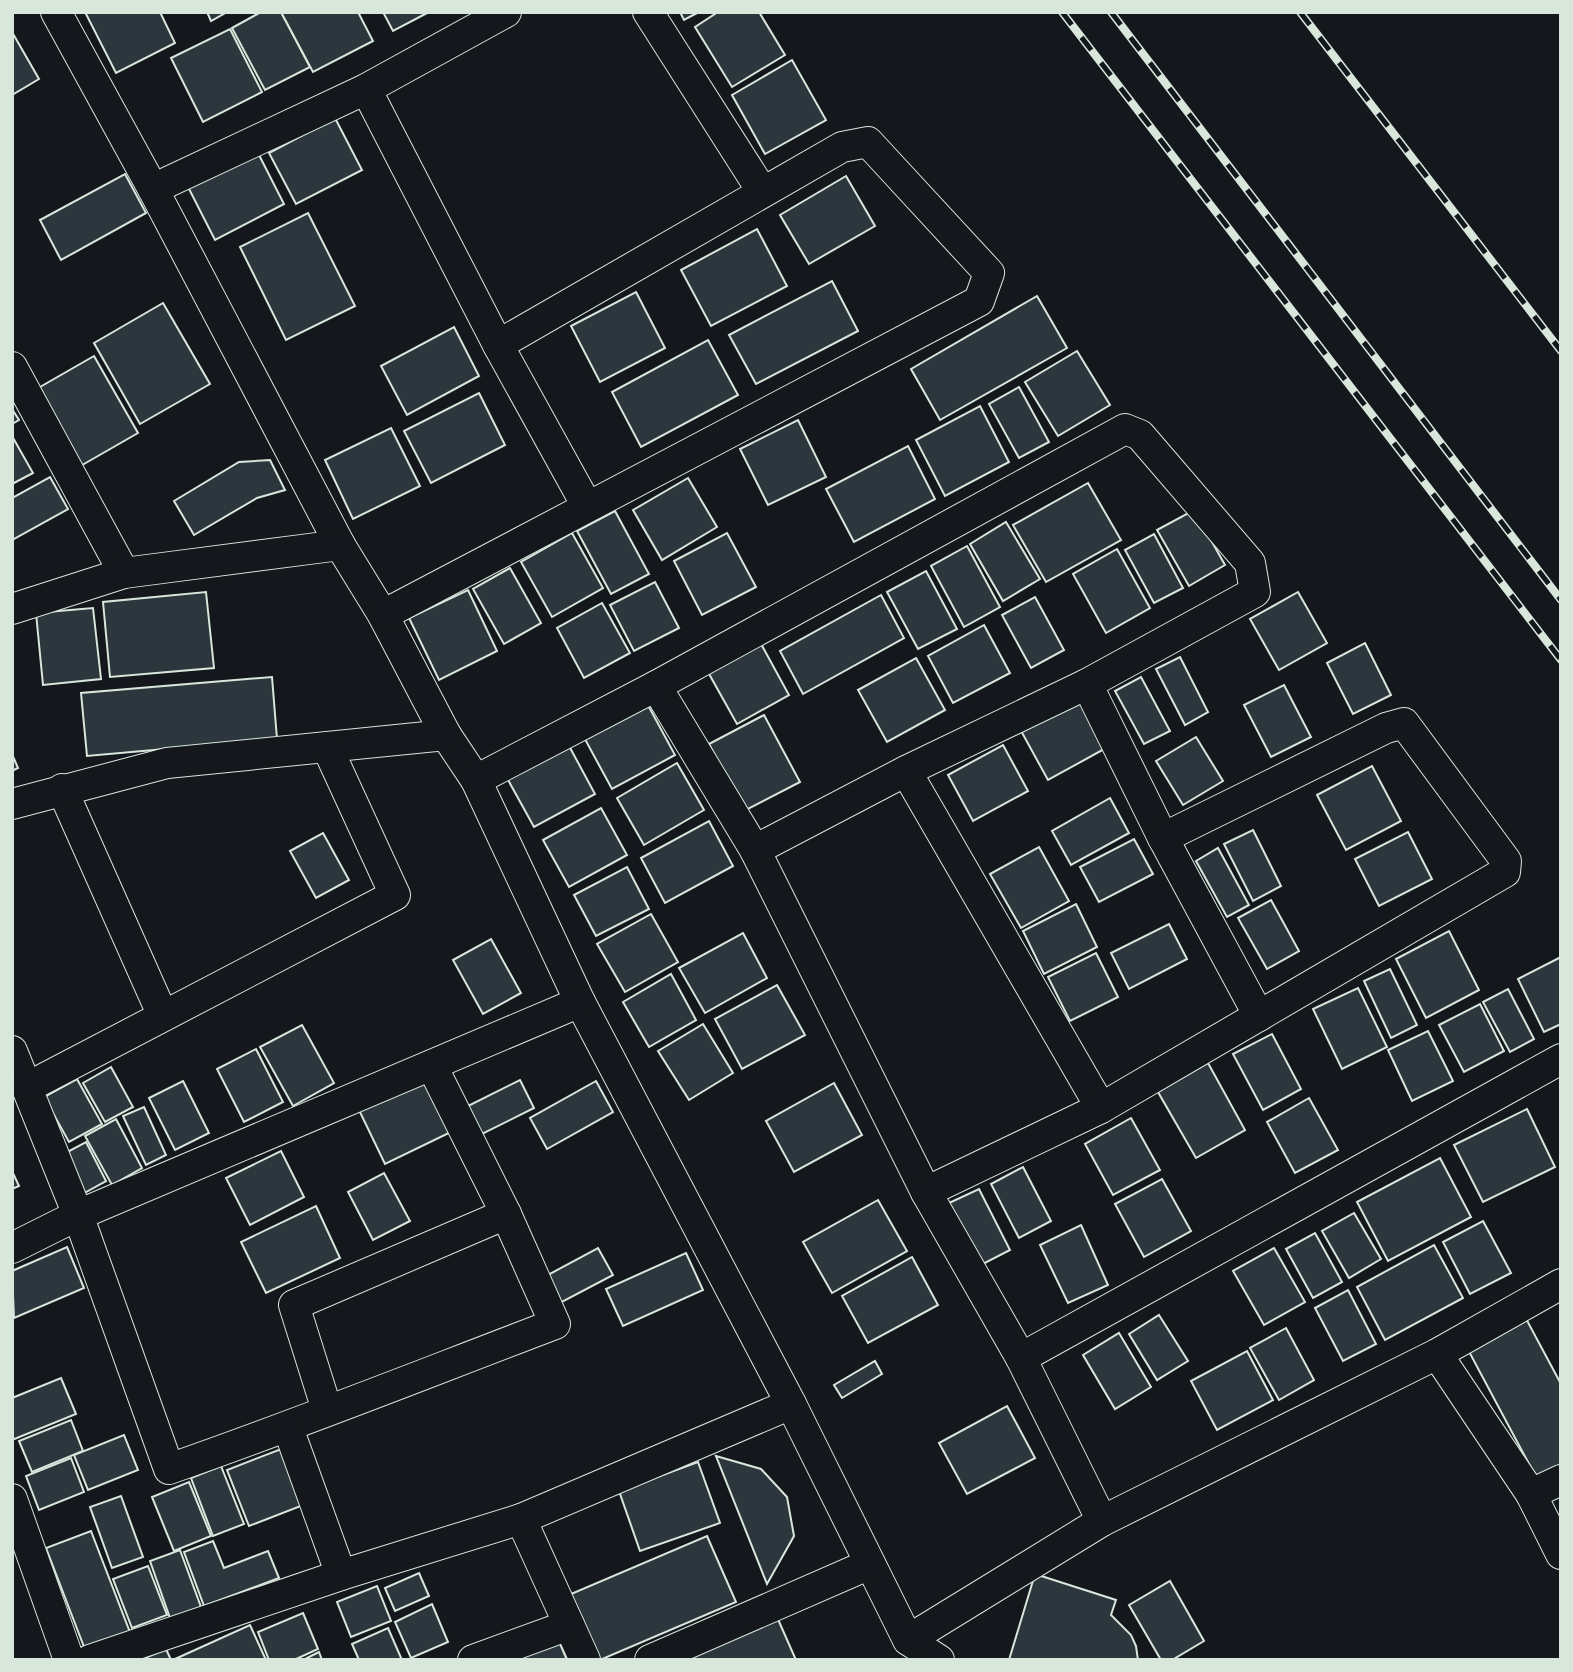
<svg xmlns="http://www.w3.org/2000/svg" width="1573" height="1672" font-family="Cabin,sans-serif">
  <rect width="100%" height="100%" fill="#14181c"/>
  <g fill="#2c363c" stroke="#d8e6dc" stroke-width="2">
    <polygon points="85,12 160,12 175,43 116,73"/>
    <polygon points="207,12 227,12 211,21"/>
    <polygon points="261,12 281,12 310,67 265,90 232,28"/>
    <polygon points="281,12 358,12 373,41 313,72"/>
    <polygon points="383,12 429,12 393,31"/>
    <polygon points="680,12 699,12 684,20"/>
    <polygon points="718,12 759,12 785,55 732,87 695,27"/>
    <polygon points="230,29 262,92 203,122 171,58"/>
    <polygon points="12,32 39,79 12,95"/>
    <polygon points="792,60 826,120 765,154 732,95"/>
    <polygon points="335,118 362,170 296,204 269,153"/>
    <polygon points="257,151 284,204 215,240 188,187"/>
    <polygon points="125,174 146,213 61,260 40,220"/>
    <polygon points="846,176 875,226 809,264 780,215"/>
    <polygon points="308,213 355,306 286,340 240,247"/>
    <polygon points="757,229 787,286 711,326 681,270"/>
    <polygon points="832,281 858,331 756,384 729,335"/>
    <polygon points="636,292 665,348 600,382 571,326"/>
    <polygon points="1037,296 1067,348 940,420 911,369"/>
    <polygon points="163,303 210,384 140,424 94,343"/>
    <polygon points="454,327 479,376 407,415 381,366"/>
    <polygon points="708,340 738,395 641,447 612,392"/>
    <polygon points="1077,351 1110,405 1058,436 1025,382"/>
    <polygon points="94,356 138,433 77,468 33,391"/>
    <polygon points="1019,387 1049,442 1019,458 989,404"/>
    <polygon points="479,393 505,445 431,483 404,431"/>
    <polygon points="980,406 1009,462 945,496 916,440"/>
    <polygon points="12,409 19,420 12,424"/>
    <polygon points="798,420 826,477 768,505 740,449"/>
    <polygon points="391,428 420,486 353,519 325,460"/>
    <polygon points="12,436 33,473 12,484"/>
    <polygon points="908,446 935,499 854,542 826,489"/>
    <polygon points="270,460 285,490 257,498 194,535 174,501 239,462"/>
    <polygon points="50,477 68,509 12,540 12,498"/>
    <polygon points="688,478 717,527 662,560 633,510"/>
    <polygon points="1088,483 1121,540 1046,582 1013,525"/>
    <polygon points="1194,510 1225,565 1189,586 1157,530"/>
    <polygon points="615,511 649,574 611,594 577,531"/>
    <polygon points="1006,522 1040,579 1003,601 970,544"/>
    <polygon points="572,533 603,588 552,617 521,562"/>
    <polygon points="727,533 756,587 702,615 674,561"/>
    <polygon points="1154,534 1183,588 1154,603 1125,550"/>
    <polygon points="967,546 1000,607 964,627 931,566"/>
    <polygon points="1117,549 1150,608 1106,633 1073,574"/>
    <polygon points="510,568 541,623 504,644 473,589"/>
    <polygon points="926,571 957,629 918,649 887,592"/>
    <polygon points="655,582 679,628 634,651 610,605"/>
    <polygon points="468,590 497,651 439,680 409,618"/>
    <polygon points="206,592 214,668 110,677 103,602"/>
    <polygon points="1298,592 1327,643 1279,670 1250,619"/>
    <polygon points="881,595 904,638 803,694 780,651"/>
    <polygon points="1035,597 1064,650 1031,668 1002,615"/>
    <polygon points="602,603 630,653 584,678 557,628"/>
    <polygon points="93,608 101,679 43,685 36,613"/>
    <polygon points="984,625 1010,673 953,703 928,656"/>
    <polygon points="760,642 789,695 737,724 708,672"/>
    <polygon points="1365,643 1391,695 1353,714 1327,663"/>
    <polygon points="1180,657 1208,712 1185,725 1156,669"/>
    <polygon points="916,658 945,710 887,742 858,690"/>
    <polygon points="272,677 277,739 87,756 81,693"/>
    <polygon points="1141,677 1170,731 1144,744 1115,691"/>
    <polygon points="1284,685 1311,737 1271,757 1244,705"/>
    <polygon points="643,696 675,755 612,789 580,730"/>
    <polygon points="1079,697 1106,748 1048,780 1020,729"/>
    <polygon points="764,715 800,782 744,811 709,744"/>
    <polygon points="1196,737 1223,781 1183,805 1156,761"/>
    <polygon points="568,744 595,794 534,827 507,778"/>
    <polygon points="1003,745 1028,791 973,821 948,775"/>
    <polygon points="12,754 18,768 12,771"/>
    <polygon points="677,763 704,810 644,845 617,798"/>
    <polygon points="1372,766 1401,821 1346,850 1317,795"/>
    <polygon points="1110,798 1129,833 1071,865 1052,831"/>
    <polygon points="601,808 627,855 569,887 543,840"/>
    <polygon points="709,821 733,866 665,903 641,858"/>
    <polygon points="1253,830 1281,886 1253,901 1224,844"/>
    <polygon points="1408,832 1432,879 1379,906 1355,859"/>
    <polygon points="323,833 349,880 316,898 290,851"/>
    <polygon points="1134,839 1153,874 1099,902 1080,867"/>
    <polygon points="1039,847 1069,901 1021,928 990,874"/>
    <polygon points="1218,848 1249,905 1227,917 1196,861"/>
    <polygon points="627,867 649,909 596,936 574,895"/>
    <polygon points="1271,900 1299,951 1267,969 1238,918"/>
    <polygon points="1076,904 1097,947 1044,974 1023,931"/>
    <polygon points="651,914 678,962 625,992 597,944"/>
    <polygon points="1169,924 1187,959 1129,989 1111,953"/>
    <polygon points="1449,931 1479,990 1426,1018 1396,959"/>
    <polygon points="743,933 767,978 705,1013 679,968"/>
    <polygon points="491,939 521,993 483,1014 453,960"/>
    <polygon points="1096,953 1118,997 1070,1021 1048,977"/>
    <polygon points="1561,957 1561,1024 1544,1032 1518,979"/>
    <polygon points="1390,969 1417,1025 1391,1038 1364,981"/>
    <polygon points="671,974 696,1020 649,1047 623,1002"/>
    <polygon points="777,985 805,1035 742,1069 715,1019"/>
    <polygon points="1358,988 1387,1047 1342,1069 1313,1009"/>
    <polygon points="1508,989 1534,1039 1510,1052 1483,1002"/>
    <polygon points="1480,1004 1504,1051 1464,1072 1439,1025"/>
    <polygon points="703,1024 733,1073 689,1100 658,1051"/>
    <polygon points="302,1025 334,1083 293,1106 260,1047"/>
    <polygon points="1428,1031 1453,1081 1412,1101 1388,1050"/>
    <polygon points="1272,1034 1301,1089 1263,1110 1233,1054"/>
    <polygon points="256,1049 283,1102 244,1122 217,1069"/>
    <polygon points="1208,1063 1245,1130 1196,1158 1158,1092"/>
    <polygon points="111,1067 133,1107 105,1122 83,1083"/>
    <polygon points="426,1075 453,1131 385,1164 358,1108"/>
    <polygon points="77,1079 102,1124 69,1142 44,1097"/>
    <polygon points="520,1080 534,1108 480,1135 466,1107"/>
    <polygon points="183,1081 209,1133 175,1150 149,1098"/>
    <polygon points="596,1081 613,1112 547,1149 530,1118"/>
    <polygon points="834,1083 862,1135 794,1172 766,1121"/>
    <polygon points="1309,1098 1338,1150 1295,1173 1267,1122"/>
    <polygon points="144,1107 166,1155 146,1165 123,1116"/>
    <polygon points="1527,1109 1555,1167 1483,1202 1454,1145"/>
    <polygon points="1131,1118 1160,1170 1113,1195 1085,1144"/>
    <polygon points="116,1119 142,1168 112,1185 85,1136"/>
    <polygon points="86,1142 106,1181 79,1196 58,1157"/>
    <polygon points="281,1151 304,1197 250,1225 226,1178"/>
    <polygon points="1440,1158 1471,1217 1388,1261 1357,1202"/>
    <polygon points="1023,1167 1051,1221 1019,1238 991,1184"/>
    <polygon points="12,1171 19,1186 12,1189"/>
    <polygon points="384,1173 410,1221 373,1240 348,1192"/>
    <polygon points="1162,1179 1191,1231 1144,1257 1115,1204"/>
    <polygon points="979,1189 1010,1250 981,1265 949,1203"/>
    <polygon points="878,1200 907,1251 832,1293 803,1242"/>
    <polygon points="316,1206 340,1258 266,1293 241,1242"/>
    <polygon points="1354,1213 1381,1259 1349,1278 1322,1231"/>
    <polygon points="1483,1221 1511,1273 1470,1294 1443,1242"/>
    <polygon points="1081,1225 1108,1285 1068,1303 1040,1245"/>
    <polygon points="1315,1233 1342,1282 1313,1298 1286,1249"/>
    <polygon points="1434,1245 1463,1298 1385,1340 1357,1287"/>
    <polygon points="67,1247 84,1288 14,1318 12,1271"/>
    <polygon points="598,1248 613,1275 560,1303 546,1276"/>
    <polygon points="1274,1248 1305,1302 1264,1325 1233,1271"/>
    <polygon points="686,1253 703,1290 623,1326 606,1289"/>
    <polygon points="912,1257 938,1305 868,1343 842,1296"/>
    <polygon points="1348,1290 1376,1344 1343,1361 1315,1308"/>
    <polygon points="1159,1315 1188,1361 1157,1380 1129,1334"/>
    <polygon points="1524,1315 1561,1384 1561,1464 1536,1477 1466,1346"/>
    <polygon points="1286,1328 1314,1380 1279,1400 1250,1348"/>
    <polygon points="1119,1333 1151,1387 1115,1409 1083,1355"/>
    <polygon points="1247,1351 1273,1400 1217,1430 1191,1381"/>
    <polygon points="875,1361 882,1374 842,1398 834,1385"/>
    <polygon points="61,1378 76,1414 12,1440 12,1398"/>
    <polygon points="1007,1406 1035,1458 967,1494 939,1443"/>
    <polygon points="71,1420 83,1451 32,1472 19,1441"/>
    <polygon points="124,1435 138,1470 88,1490 74,1455"/>
    <polygon points="289,1446 311,1502 249,1526 227,1470"/>
    <polygon points="716,1456 761,1469 787,1497 794,1536 767,1584"/>
    <polygon points="71,1458 84,1492 39,1510 26,1476"/>
    <polygon points="698,1462 720,1523 640,1551 619,1491"/>
    <polygon points="221,1466 244,1524 213,1536 191,1478"/>
    <polygon points="189,1482 211,1536 174,1551 152,1497"/>
    <polygon points="121,1496 143,1557 112,1568 90,1507"/>
    <polygon points="91,1531 131,1635 86,1652 46,1548"/>
    <polygon points="707,1536 736,1602 600,1660 571,1594"/>
    <polygon points="213,1541 224,1568 268,1551 279,1578 204,1606 184,1552"/>
    <polygon points="180,1550 201,1607 170,1618 150,1561"/>
    <polygon points="148,1566 167,1615 132,1628 113,1579"/>
    <polygon points="419,1573 429,1596 395,1611 385,1588"/>
    <polygon points="1035,1574 1116,1600 1111,1615 1131,1635 1136,1646 1138,1660 1009,1660"/>
    <polygon points="1170,1581 1204,1641 1172,1660 1161,1660 1129,1605"/>
    <polygon points="377,1586 391,1621 351,1637 337,1602"/>
    <polygon points="432,1604 448,1642 411,1658 395,1622"/>
    <polygon points="303,1613 318,1649 294,1660 269,1660 258,1632"/>
    <polygon points="777,1617 796,1660 692,1660 689,1654"/>
    <polygon points="250,1625 266,1660 175,1659"/>
    <polygon points="388,1628 402,1660 359,1660 352,1644"/>
    <polygon points="558,1639 567,1660 509,1660"/>
    <polygon points="166,1649 171,1660 140,1660"/>
    <polygon points="319,1652 322,1660 303,1660"/>
  </g>
  <g fill="none" stroke-linecap="round" stroke-linejoin="round">
    <g stroke="#d8e6dc" stroke-width="32">
      <g id="minor">
        <polyline points="56,12 153,189 340,545 383,615 446,735 476,780 580,1002 791,1404 908,1640 939,1660"/>
        <polyline points="648,12 762,191"/>
        <polyline points="366,89 498,345 587,506"/>
        <polyline points="153,189 366,89 506,12"/>
        <polyline points="12,367 124,573"/>
        <polyline points="12,609 124,573 340,545"/>
        <polyline points="383,615 979,301 989,273 868,142 842,147 498,345"/>
        <polyline points="1087,684 1163,838 1259,1016"/>
        <polyline points="656,686 755,850 926,1192 1021,1358 1102,1521"/>
        <polyline points="906,771 1101,1108"/>
        <polyline points="476,780 656,686 1125,429 1140,435 1250,563 1255,592 1087,684 906,771 755,850"/>
        <polyline points="62,789 163,1016"/>
        <polyline points="12,804 167,763 446,735"/>
        <path d="M12,1051l66,164 91,254c130,-45 257,-96 386,-145l-49,-110 -74,-148"/>
        <polyline points="28,1087 395,895 327,747"/>
        <polyline points="926,1192 1101,1108 1505,872 1506,861 1404,723 1386,728 1163,838"/>
        <polyline points="12,1248 78,1215 580,1002"/>
        <polyline points="1437,1354 1531,1494 1561,1554"/>
        <polyline points="1021,1358 1561,1059"/>
        <polyline points="327,1410 294,1305 506,1214"/>
        <polyline points="288,1428 341,1575"/>
        <polyline points="1531,1494 1561,1480"/>
        <polyline points="12,1499 69,1660"/>
        <polyline points="521,1519 585,1660"/>
        <polyline points="908,1640 1102,1521 1437,1354 1561,1284"/>
        <polyline points="90,1660 341,1575 521,1519 791,1404"/>
        <polyline points="473,1660 569,1625"/>
        <polyline points="650,1660 870,1564"/>
      </g>
    </g>
    <use href="#minor" stroke="#14181c" stroke-width="30"/>
    <g stroke="#d8e6dc" stroke-width="8">
      <g id="rail">
        <polyline points="1062,12 1561,660"/>
        <polyline points="1111,12 1561,600"/>
        <polyline points="1300,12 1561,351"/>
      </g>
    </g>
    <use href="#rail" stroke="#14181c" stroke-width="5" stroke-dasharray="16" stroke-linecap="butt"/>
  </g>
  <rect width="1573" height="1672" fill="none" stroke="#d8e6dc" stroke-width="28"/>
</svg>
